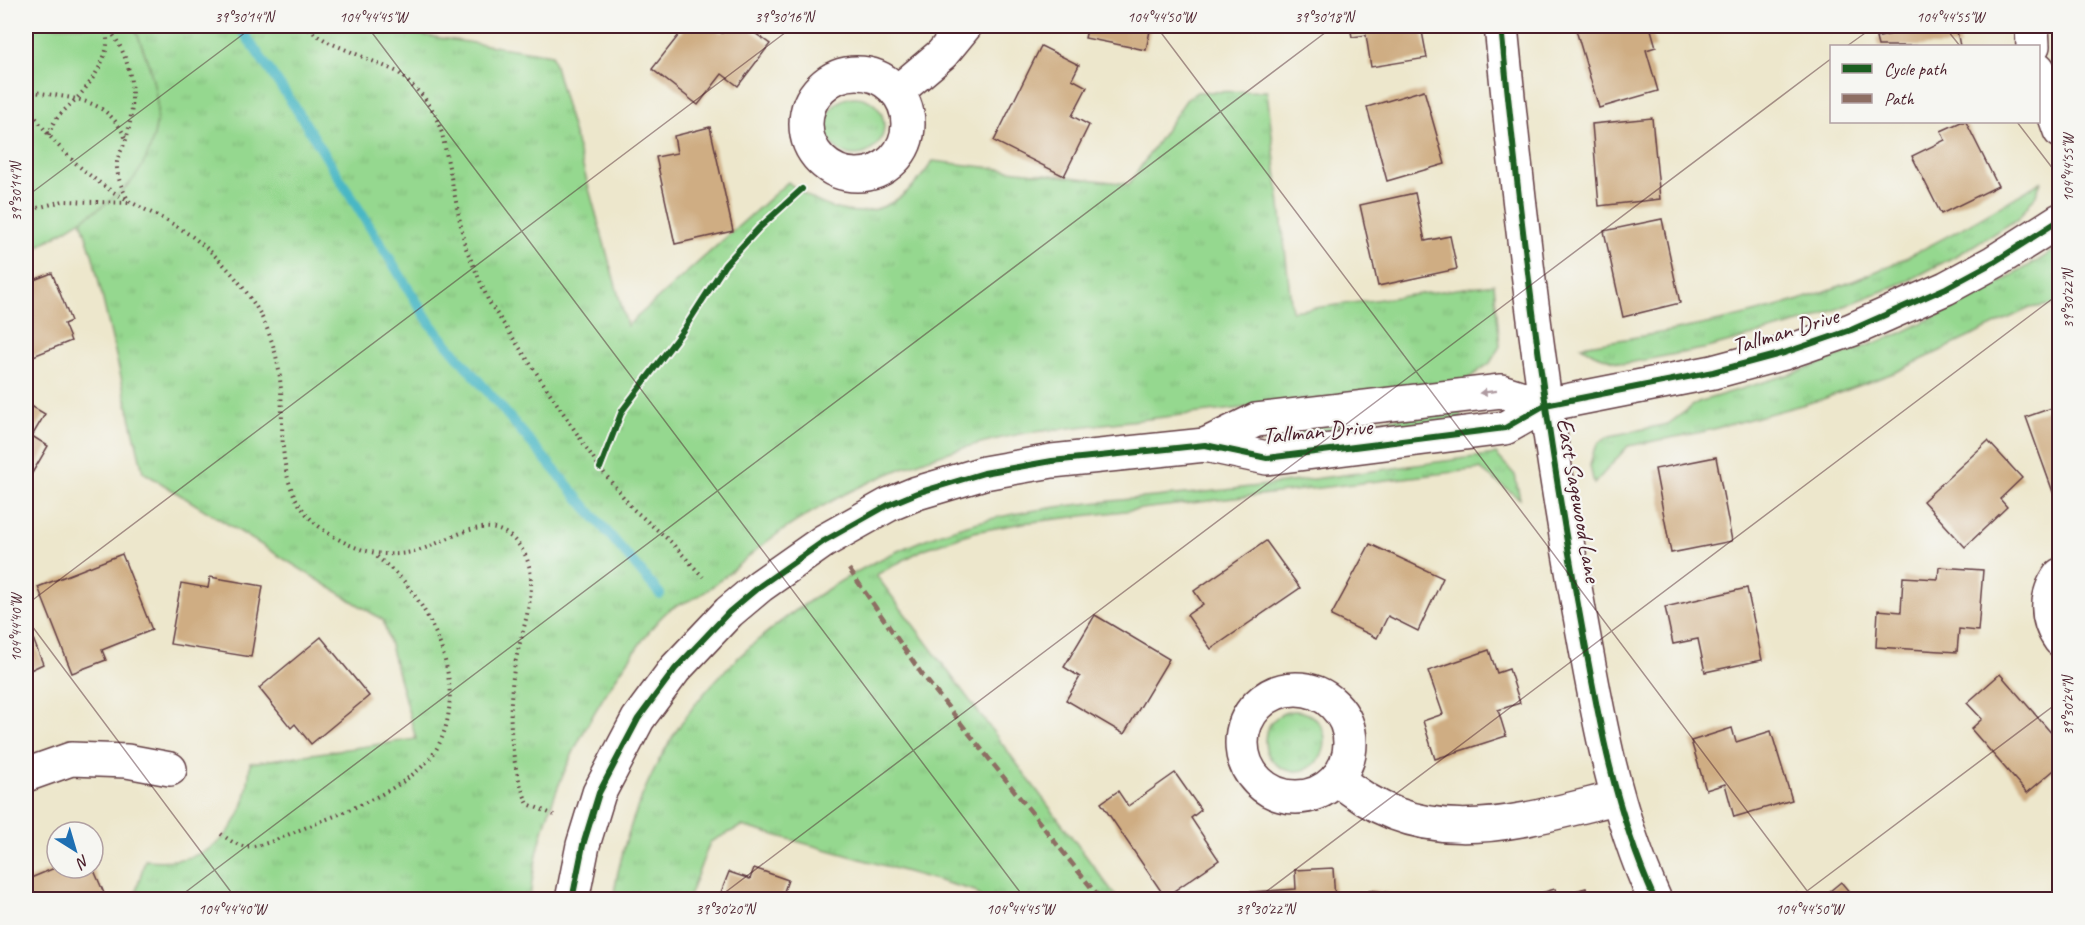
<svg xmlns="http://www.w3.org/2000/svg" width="2085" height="925" font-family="Caveat,sans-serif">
  <defs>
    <pattern id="grass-tufts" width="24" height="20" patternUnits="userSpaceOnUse" patternTransform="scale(1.5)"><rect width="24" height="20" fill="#95d88f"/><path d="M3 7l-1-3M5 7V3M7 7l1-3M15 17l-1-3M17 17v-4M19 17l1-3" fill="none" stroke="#82b97c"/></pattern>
  </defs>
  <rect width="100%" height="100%" fill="#f6f6f2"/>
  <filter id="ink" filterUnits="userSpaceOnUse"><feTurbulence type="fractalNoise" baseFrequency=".0167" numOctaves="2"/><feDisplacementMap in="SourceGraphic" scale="12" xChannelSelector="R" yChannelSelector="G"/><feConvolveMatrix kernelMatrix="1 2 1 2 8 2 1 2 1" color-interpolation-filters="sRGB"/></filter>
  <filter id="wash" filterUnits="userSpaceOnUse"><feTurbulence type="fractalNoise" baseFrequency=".008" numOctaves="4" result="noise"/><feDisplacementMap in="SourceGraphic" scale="24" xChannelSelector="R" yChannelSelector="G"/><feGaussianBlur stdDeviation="1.35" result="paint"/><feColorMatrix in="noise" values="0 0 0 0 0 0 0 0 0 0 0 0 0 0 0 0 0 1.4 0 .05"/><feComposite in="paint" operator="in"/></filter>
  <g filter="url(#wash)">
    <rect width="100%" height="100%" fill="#ede7cc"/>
    <g fill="url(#grass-tufts)" stroke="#707c5d" stroke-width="1.5">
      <path d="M134,26h229l189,29 75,271 161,-144c55,45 105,40 145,-21l196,23 57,-84 11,-8 70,-1 25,220 202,-27 6,62 -10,17 -28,20 -437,50c-89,17 -173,50 -249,102 -26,18 -48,41 -74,59 -10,7 -23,9 -33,16 -15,12 -26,30 -37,45 -51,70 -94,157 -102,244h-396l11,-39c69,7 102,-32 105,-97l166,-24 -33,-119 -240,-148 -50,-215 -12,-37 48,-35 23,-45 5,-34 -8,-42z"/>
      <circle cx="855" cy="126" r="29"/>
      <path d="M2041,182l-5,13 -18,24 -57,34 -51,27 -100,40 -102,28 -85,16 -29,-10 -13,-8c98,-15 195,-32 287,-71 61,-26 117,-60 173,-93z"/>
      <polygon points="2059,248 2059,304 2030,308 1896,372 1820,400 1702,432 1628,446 1594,484 1590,466 1593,453 1599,442 1610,436 1668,424 1698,402 1800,371 1899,334 1983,293"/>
      <polygon points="1460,411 1462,420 1300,439 1299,429"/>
      <path d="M1496,454l19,21 5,24 -40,-30 -457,54 -49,9 -50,17 -48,26 242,324h-136l-7,-8 -233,-65 -32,16 -22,57h-75c10,-68 40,-142 84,-197 63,-78 167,-145 263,-175 79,-24 164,-26 246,-35 97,-10 193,-25 290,-38z"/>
      <circle cx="1295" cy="741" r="30"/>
    </g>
    <path fill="#95d88f" stroke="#707c5d" stroke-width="1.5" d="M26,26h108c10,25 21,51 23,79 2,25 -10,62 -29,80 -26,26 -71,49 -102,69z"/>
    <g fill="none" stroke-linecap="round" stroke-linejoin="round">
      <polyline stroke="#4ab7c5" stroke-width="10" points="239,26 297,110 431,325 660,594"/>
    </g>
    <g id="blocks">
      <g fill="#cfad83">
        <polygon points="686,26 712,26 722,33 728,26 745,26 770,44 738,86 722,74 698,105 652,69"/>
        <polygon points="1088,26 1151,26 1146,50 1085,38"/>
        <polygon points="1350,26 1421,26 1427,58 1371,67 1366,35 1352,37"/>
        <polygon points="1590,26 1650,26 1656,47 1646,50 1658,91 1599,108 1576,30"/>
        <polygon points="1923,26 1956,26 1960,46 1878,46 1876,38"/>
        <polygon points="1041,46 1079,65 1072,79 1087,87 1072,116 1089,125 1064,176 994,141"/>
        <polygon points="1424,90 1445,164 1387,181 1367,107"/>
        <polygon points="1652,118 1660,199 1599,206 1592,124"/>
        <polygon points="1961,122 1966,122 1998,186 1941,214 1912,156 1945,140 1941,131"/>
        <polygon points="710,127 733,231 675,244 656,157 677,153 674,136"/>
        <polygon points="1415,193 1425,241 1450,236 1457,269 1378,286 1360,205"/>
        <polygon points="1662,219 1680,303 1623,317 1604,231"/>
        <polygon points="52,273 71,321 64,324 71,341 26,359 26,283"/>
        <polygon points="26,403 45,414 32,436 48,446 31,475 26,472"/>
        <polygon points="2060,405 2060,490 2053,492 2026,417"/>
        <polygon points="1988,441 2022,478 2000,499 2007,507 1965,547 1923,501"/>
        <polygon points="1716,457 1732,541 1671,553 1655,469"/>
        <polygon points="1266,541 1300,588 1211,649 1187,615 1203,604 1194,591"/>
        <polygon points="1370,544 1443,578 1418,631 1388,616 1377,638 1331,616"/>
        <polygon points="122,554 152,630 102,650 106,660 72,673 38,587"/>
        <polygon points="1939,567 1983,570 1978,631 1959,629 1957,652 1876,647 1878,610 1901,612 1903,577 1938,579"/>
        <polygon points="210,577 263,586 251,657 170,644 181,583 208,588"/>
        <polygon points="1747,588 1762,660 1705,672 1698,639 1673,644 1665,607"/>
        <polygon points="1095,615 1169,659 1124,734 1066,700 1080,677 1064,667"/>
        <polygon points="26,621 43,664 26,672"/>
        <polygon points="321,637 369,696 311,744 295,724 291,728 259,688"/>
        <polygon points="1489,650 1497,673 1509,669 1520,703 1498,710 1506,736 1435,759 1423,721 1443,714 1428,671"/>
        <polygon points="2000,674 2060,743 2060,765 2027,793 1971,729 1982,719 1967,703"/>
        <polygon points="26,680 30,691 26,693"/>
        <polygon points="1732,728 1736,742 1771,731 1792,800 1734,817 1725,784 1706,790 1691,741"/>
        <polygon points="1175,773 1201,810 1191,818 1219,860 1165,897 1101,803 1118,791 1128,806"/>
        <polygon points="57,867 93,868 107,900 26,900 26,880"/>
        <polygon points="754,868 788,880 781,900 718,900 729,872 750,879"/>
        <polygon points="1333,868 1335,900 1252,900 1251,892 1296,889 1295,870"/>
        <polygon points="1841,882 1856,900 1819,900"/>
        <polygon points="1586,888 1589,900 1517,900 1555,889 1557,896"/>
        <polygon points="1369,890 1424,898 1424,900 1367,900"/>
        <polygon points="1796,893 1801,900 1789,900"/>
      </g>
    </g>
  </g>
  <g filter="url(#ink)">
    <use href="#blocks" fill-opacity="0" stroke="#623d43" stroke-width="1.5"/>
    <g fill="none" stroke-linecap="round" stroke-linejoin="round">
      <g stroke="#623d43" stroke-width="36">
        <g id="street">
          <path d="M1501,26c18,188 41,376 74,562 20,109 34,210 80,312"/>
          <polyline points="2032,26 2033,46"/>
          <polyline points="2038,69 2060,131"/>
          <circle cx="857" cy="124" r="51"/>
          <polyline points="897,92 942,54 965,26"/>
          <path d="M2060,575c-15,20 -15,44 0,65"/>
          <circle cx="1296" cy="743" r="54"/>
          <polyline points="26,775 71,759 127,761 170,769"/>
          <path d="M1337,778c86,76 180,44 279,20"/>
        </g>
      </g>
      <g stroke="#623d43" stroke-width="36">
        <g id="secondary">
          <polyline points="1205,445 1256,420 1501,391 1545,405"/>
          <polyline points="572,900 583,845 599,793 638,719 675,669 729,612 760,586 824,541 888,505 917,493 984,473 1052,461 1205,445 1267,458 1505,428 1545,405 1713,372 1784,353 1851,330 1946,288 1994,262 2060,220"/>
        </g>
      </g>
      <g stroke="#623d43" stroke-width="4" stroke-dasharray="1.5 4.5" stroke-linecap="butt">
        <path d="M106,26c27,30 31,72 21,110 -2,9 -9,18 -10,26 -1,15 6,28 12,40"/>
        <polyline points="303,26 328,42 398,72 423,96 434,112 442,133 465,246 489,302 600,468 633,509 671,542 703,577"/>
        <path d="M26,90c42,10 79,3 100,49"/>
        <path d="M26,103c20,33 49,63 81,85 21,14 42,23 64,35 36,20 66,52 87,87 11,19 20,47 22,69 6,55 -9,114 45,152 27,18 54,28 87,21 34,-7 74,-45 105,-9 32,35 0,92 -4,134 -5,41 -3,89 15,127l26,11"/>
        <path d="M49,135c5,-19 16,-24 28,-37 12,-12 29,-37 30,-54 1,-5 -2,-13 -3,-18"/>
        <polyline points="26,211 63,201 129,203"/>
        <polyline points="600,467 622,411 684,329 725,265 759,228 802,189"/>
        <path d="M221,834c11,8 19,14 33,12 15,-2 30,-10 43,-15 40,-16 119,-44 140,-83 29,-52 4,-120 -30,-163 -9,-11 -22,-21 -33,-31"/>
      </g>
      <use href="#street" stroke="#fff" stroke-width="33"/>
      <use href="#secondary" stroke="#fff" stroke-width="33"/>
      <polyline stroke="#8d6e63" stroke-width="4.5" stroke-dasharray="9 4.5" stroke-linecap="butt" points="849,569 921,673 1101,900"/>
      <g stroke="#f6f6f2" stroke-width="10">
        <g id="cycleway">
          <path d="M1501,26c18,188 41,376 74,562 20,109 34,210 80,312"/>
          <polyline points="600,468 622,411 684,329 725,265 759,228 802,189"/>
          <polyline points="572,900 583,845 599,793 638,719 675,669 729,612 760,586 824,541 888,505 917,493 984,473 1052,461 1205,445 1267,458 1505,428 1545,405 1713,372 1784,353 1851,330 1946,288 1994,262 2060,220"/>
        </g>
      </g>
      <use href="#cycleway" stroke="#1b5e20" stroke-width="6"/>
    </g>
    <defs><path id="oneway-solid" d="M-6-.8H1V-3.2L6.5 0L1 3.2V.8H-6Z" transform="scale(1.5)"/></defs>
    <use fill="#ae9aa0" href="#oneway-solid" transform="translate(1488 392) rotate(173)"/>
  </g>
  <path fill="none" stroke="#4a1f2b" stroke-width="1.5" stroke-opacity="0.45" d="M367,26l659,874M1156,26l658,874M1944,26l16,20M1847,46l28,-20M2017,122l43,56M26,197l228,-171M26,605l768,-579M26,618l211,282M175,900l1159,-874M715,900l1117,-842M1255,900l805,-607M1795,900l265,-199"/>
  <g text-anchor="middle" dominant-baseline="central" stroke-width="4.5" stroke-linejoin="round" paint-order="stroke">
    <g font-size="24" fill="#4a1f2b" stroke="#f6f6f2">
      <text transform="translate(1785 331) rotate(-17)">Tallman Drive</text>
      <text transform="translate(1317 431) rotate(-5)">Tallman Drive</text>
      <text transform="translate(1579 500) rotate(80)">East Sagewood Lane</text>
    </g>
  </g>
  <rect width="2085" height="925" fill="none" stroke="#f6f6f2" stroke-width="66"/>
  <rect x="1830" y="45" width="210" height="78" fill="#f6f6f2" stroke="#b1a0a2" stroke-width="1.5"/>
  <rect x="1842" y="64" width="30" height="9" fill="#1b5e20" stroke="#b1a0a2" stroke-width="1.5"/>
  <text x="1884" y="75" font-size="18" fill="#4a1f2b">Cycle path</text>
  <rect x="1842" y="94" width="30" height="9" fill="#8d6e63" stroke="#b1a0a2" stroke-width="1.5"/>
  <text x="1884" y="105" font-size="18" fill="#4a1f2b">Path</text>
  <g transform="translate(75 850) rotate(143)"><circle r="28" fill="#f6f6f2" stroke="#b1a0a2" stroke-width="1.5"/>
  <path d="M0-4.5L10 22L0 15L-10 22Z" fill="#1f6fb2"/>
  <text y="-9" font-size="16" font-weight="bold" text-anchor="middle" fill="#4a1f2b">N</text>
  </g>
  <rect x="33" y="33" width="2019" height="859" fill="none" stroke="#4a1f2b" stroke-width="2"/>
  <g font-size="15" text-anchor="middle" fill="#4a1f2b">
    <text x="244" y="22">39°30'14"N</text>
    <text x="373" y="22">104°44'45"W</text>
    <text x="784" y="22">39°30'16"N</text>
    <text x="1161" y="22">104°44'50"W</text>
    <text x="1324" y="22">39°30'18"N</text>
    <text x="1950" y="22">104°44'55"W</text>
    <text transform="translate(2068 168) rotate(-90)" y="5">104°44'55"W</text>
    <text transform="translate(16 192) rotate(-90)" y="5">39°30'14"N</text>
    <text transform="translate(2068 299) rotate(-90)" y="5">39°30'22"N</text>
    <text transform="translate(16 628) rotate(-90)" y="5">104°44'40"W</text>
    <text transform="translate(2068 706) rotate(-90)" y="5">39°30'24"N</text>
    <text x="232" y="914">104°44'40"W</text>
    <text x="725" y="914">39°30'20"N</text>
    <text x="1020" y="914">104°44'45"W</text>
    <text x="1265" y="914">39°30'22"N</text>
    <text x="1809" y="914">104°44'50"W</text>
  </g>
</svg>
